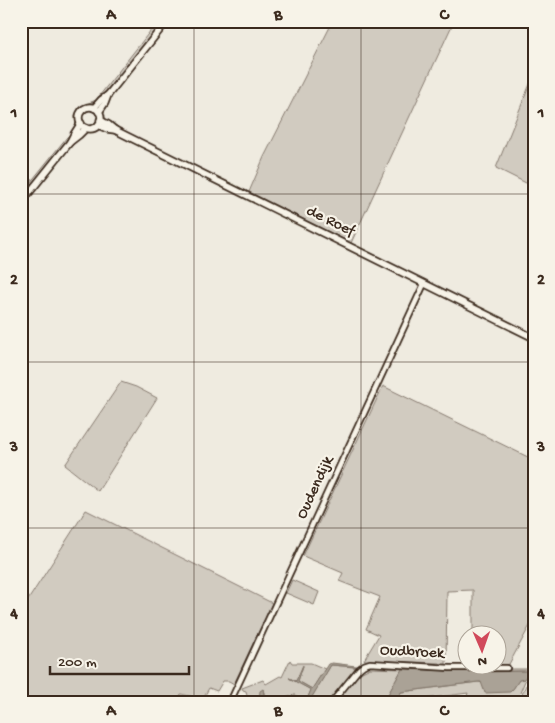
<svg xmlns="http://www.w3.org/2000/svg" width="555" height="723" font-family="'Gochi Hand',sans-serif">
  <rect width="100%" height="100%" fill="#efebe0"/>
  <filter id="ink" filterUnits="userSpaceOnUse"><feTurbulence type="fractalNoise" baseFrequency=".02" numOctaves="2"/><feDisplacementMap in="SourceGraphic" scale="10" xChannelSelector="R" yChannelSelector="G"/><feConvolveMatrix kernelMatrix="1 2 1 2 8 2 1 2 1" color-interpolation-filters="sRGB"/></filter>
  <g filter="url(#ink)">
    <g fill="#d1cbc0" stroke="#867a6f">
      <polygon points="333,21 454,21 351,243 249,192 264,157"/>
      <path d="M155,25l3,1v3l-23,29 -38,43c-4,2 -7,3 -11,4 -10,4 -7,10 -9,18 0,3 -2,4 -3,7l2,-8 -1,-7 4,-8 17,-7z"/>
      <polygon points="534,74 534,187 496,168"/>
      <polygon points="73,133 21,198 21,194 67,137"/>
      <polygon points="121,382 136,387 157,398 98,491 65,465"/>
      <polygon points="383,386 534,460 534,618 508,666 473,666 498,666 498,636 473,635 473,590 447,591 446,665 441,664 439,663 364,660 379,635 366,629 380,597 339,581 343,573 303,556"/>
      <polygon points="86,510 272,603 234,684 229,681 223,681 217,691 209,688 203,699 181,694 176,702 21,702 21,611"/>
      <polygon points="292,580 319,592 314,605 286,593"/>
      <polygon points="290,660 292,663 311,663 325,669 312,689 298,681 303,666 296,681 289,678 311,690 306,702 289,702 291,699 295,700 292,695 290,697 271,700 264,695 264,691 263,689 258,698 259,702 250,702 248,699 246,691 243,690 242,688 263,680 266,684 280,676 282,677"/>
      <polygon points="331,665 355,667 356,666 359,666 358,668 331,702 309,701"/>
      <path d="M370,668l67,2 28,-1h69v2c-44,0 -88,0 -132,-2l-18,33h-48l24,-29z"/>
      <polygon points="529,672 534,672 534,674 525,681 516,702 510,702 510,699 466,699 468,693 417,700 416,702 396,702 401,692 478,682 513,689 519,680 524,679"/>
      <polygon points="534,678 533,681 534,684 534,702 519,702 526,685"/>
    </g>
    <g fill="#aaa296" stroke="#7e7266">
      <polygon points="332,663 356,666 355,667 331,665 309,702 306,702 311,690 289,678 296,681 303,665 298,681 312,689 328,664"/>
      <polygon points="402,669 481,672 534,671 534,672 529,672 524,679 519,680 513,689 510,692 485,693 481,682 478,682 401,692 396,702 384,702"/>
      <polygon points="263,689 264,695 271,700 290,697 294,695 296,695 297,699 295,700 290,700 289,702 285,699 278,702 259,702 260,691"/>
    </g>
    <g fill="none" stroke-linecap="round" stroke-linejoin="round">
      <g stroke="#3b2a1e" stroke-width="8">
        <g id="street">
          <polyline points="230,702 424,284"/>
          <polyline points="332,702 359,669 364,665 370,663 450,668 507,668"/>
        </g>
      </g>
      <g stroke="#3b2a1e" stroke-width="9">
        <g id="secondary">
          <circle cx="90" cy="118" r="11"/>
          <polyline points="94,108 101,100 108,95"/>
          <polyline points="99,112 105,103 108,95 167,21"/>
          <polyline points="100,120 109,125 115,130"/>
          <polyline points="81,123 74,134 70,142 79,135 86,128"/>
          <polyline points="98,125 107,129 115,130 131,138 534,338"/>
          <polyline points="21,203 70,142"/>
        </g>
      </g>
      <use href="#street" stroke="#f7f3e8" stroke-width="4.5"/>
      <use href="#secondary" stroke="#f7f3e8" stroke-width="5.5"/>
    </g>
  </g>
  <path fill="none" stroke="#3b2a1e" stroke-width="1" stroke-opacity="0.55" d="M194,21v681M361,21v681M21,194h513M21,362h513M21,528h513"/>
  <g text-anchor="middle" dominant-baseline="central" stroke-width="4.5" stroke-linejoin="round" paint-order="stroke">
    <g font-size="16" fill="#3b2a1e" stroke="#f7f3e8">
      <text transform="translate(330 222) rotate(26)">de Roef</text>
      <text transform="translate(316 488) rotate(-65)">Oudendijk</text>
      <text transform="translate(412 653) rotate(3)">Oudbroek</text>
    </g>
  </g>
  <rect width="555" height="723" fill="none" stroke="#f7f3e8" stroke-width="55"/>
  <g transform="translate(482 650) rotate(178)"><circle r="24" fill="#f7f3e8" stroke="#aca397"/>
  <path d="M0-4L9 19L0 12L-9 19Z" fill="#d1495b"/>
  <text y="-8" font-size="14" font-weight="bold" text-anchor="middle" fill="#3b2a1e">N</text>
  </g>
  <path d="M50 666v8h139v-8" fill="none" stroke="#3b2a1e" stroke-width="2.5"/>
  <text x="58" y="666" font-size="15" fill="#3b2a1e" stroke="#f7f3e8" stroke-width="4" paint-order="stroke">200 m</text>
  <rect x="28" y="28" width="500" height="668" fill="none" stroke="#3b2a1e" stroke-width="2"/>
  <g font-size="16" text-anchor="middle" font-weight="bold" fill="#3b2a1e">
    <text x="111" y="19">A</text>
    <text x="278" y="19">B</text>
    <text x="444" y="19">C</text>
    <text x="14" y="117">1</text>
    <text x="541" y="117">1</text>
    <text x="14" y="284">2</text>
    <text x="541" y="284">2</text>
    <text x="14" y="451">3</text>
    <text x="541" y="451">3</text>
    <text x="14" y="618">4</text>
    <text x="541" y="618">4</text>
    <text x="111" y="715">A</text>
    <text x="278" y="715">B</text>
    <text x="444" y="715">C</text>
  </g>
</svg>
